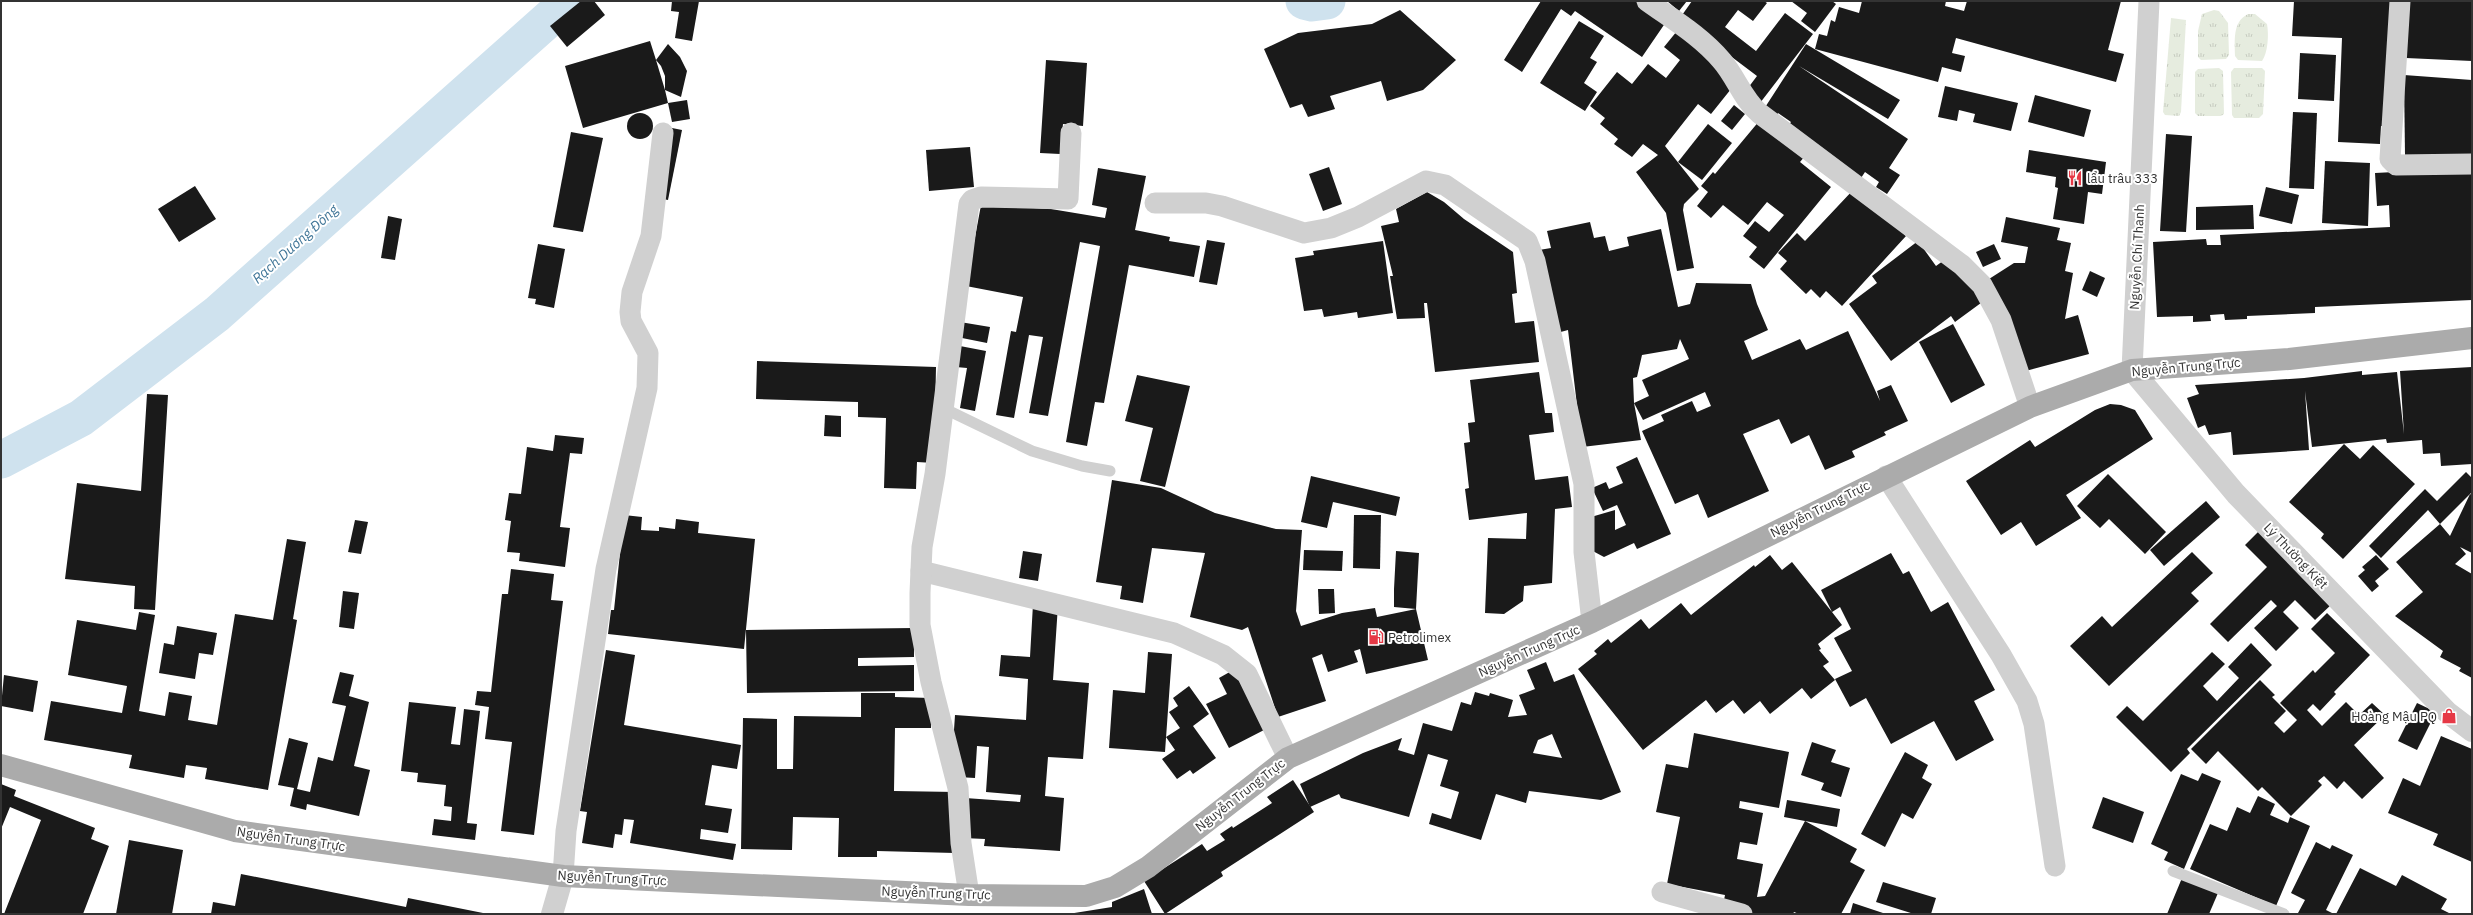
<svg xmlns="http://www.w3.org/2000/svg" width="2473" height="915" font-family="'IBM Plex Sans',sans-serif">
  <defs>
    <pattern id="grass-tufts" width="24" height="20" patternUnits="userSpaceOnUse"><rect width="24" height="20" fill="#e6ecdf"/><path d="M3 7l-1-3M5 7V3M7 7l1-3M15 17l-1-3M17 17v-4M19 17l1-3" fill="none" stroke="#c6cbc0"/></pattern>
  </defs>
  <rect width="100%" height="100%" fill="#fff"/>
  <g fill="url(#grass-tufts)">
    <polygon points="2214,10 2219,11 2228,23 2229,55 2226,59 2201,60 2198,57 2198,31 2202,14"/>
    <path d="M2248,14h7l12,10c2,10 1,29 -5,37l-24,-1 -3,-4c0,-15 -3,-34 13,-42z"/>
    <polygon points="2171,18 2186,20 2181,112 2179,116 2165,115 2163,112"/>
    <polygon points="2219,68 2223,71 2224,114 2221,116 2198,116 2195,113 2195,72 2198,69"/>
    <polygon points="2234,68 2262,68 2265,71 2263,114 2259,118 2234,118 2232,115 2231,72"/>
  </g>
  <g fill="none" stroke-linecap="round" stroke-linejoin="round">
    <g stroke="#cfe2ee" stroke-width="37">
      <polyline points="1304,1 1312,3 1327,1"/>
      <polyline points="1,460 81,418 217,314 569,1"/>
    </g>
  </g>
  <g fill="#1a1a1a" fill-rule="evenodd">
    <polygon points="581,1 594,1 605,15 567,47 550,26"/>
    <polygon points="672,1 699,1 692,41 675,38 679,12 671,11"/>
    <polygon points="1541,1 1581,1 1579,4 1581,1 1641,1 1668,19 1642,57 1575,11 1571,16 1561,9 1522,72 1504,60"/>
    <polygon points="1667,1 1687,1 1679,11"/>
    <polygon points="1692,1 1764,1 1767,3 1753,21 1738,10 1725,27 1756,51 1785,13 1813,34 1760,103 1745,92 1757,76 1680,18"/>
    <polygon points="1791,1 1832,1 1836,4 1815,32 1801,21 1807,13"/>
    <polygon points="1862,1 1946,1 1945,6 1964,11 1967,1 2121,1 2108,50 2124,54 2116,82 1956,38 1952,53 1965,56 1961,72 1942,67 1938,82 1815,49 1819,34 1827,36 1831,20 1835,22 1839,7 1859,13"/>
    <polygon points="2294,1 2395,1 2389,127 2381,126 2380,144 2338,142 2342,38 2292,36"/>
    <polygon points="2408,1 2472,1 2472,61 2406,58"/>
    <polygon points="1400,10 1456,60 1423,90 1387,101 1381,81 1330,96 1335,109 1308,117 1302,104 1290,108 1264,49 1298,33 1372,24"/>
    <polygon points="1579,21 1604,36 1590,58 1597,62 1584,83 1597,92 1585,111 1540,83"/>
    <polygon points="1677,31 1735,84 1711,114 1698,104 1665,146 1699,189 1684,204 1683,210 1694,268 1677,271 1666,213 1636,172 1658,155 1643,144 1632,157 1614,144 1618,139 1600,124 1605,118 1590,106 1617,72 1632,84 1648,64 1666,78 1680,60 1664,47"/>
    <path d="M650,41l6,19 12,-16 12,13 7,14 -6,26 -16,-7 3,13 -85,25 -18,-62zM656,60l5,6 4,10v14z"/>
    <polygon points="1806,44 1900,100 1888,119 1799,66 1908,139 1889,168 1900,175 1887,194 1876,187 1879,182 1865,172 1861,178 1787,128 1791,122 1778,113 1774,120 1762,112"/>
    <polygon points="2300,53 2336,55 2334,101 2298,99"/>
    <polygon points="1046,60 1087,63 1083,126 1063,124 1060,154 1040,153"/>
    <polygon points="2404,75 2472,80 2472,159 2405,155"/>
    <polygon points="1945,86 2018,103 2011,131 1973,122 1975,114 1959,110 1957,121 1938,117"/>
    <polygon points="2035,95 2091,110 2084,137 2028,122"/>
    <polygon points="687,100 690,119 672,122 668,103"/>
    <polygon points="1734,105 1745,114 1732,130 1721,121"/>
    <polygon points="2293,112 2317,113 2314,189 2289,188"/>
    <circle cx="640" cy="126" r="13"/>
    <polygon points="1760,120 1805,156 1800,162 1831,187 1764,269 1749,257 1757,247 1743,236 1755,221 1769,232 1784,215 1767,202 1748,225 1723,205 1711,218 1697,206 1708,192 1701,186 1713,172 1715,174"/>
    <polygon points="1708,124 1732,143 1702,180 1678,162"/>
    <polygon points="672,128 682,130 668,200 658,198"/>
    <polygon points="571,132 603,138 583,232 553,227"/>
    <polygon points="2166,134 2192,136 2186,232 2160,231"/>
    <polygon points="970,147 974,187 929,191 926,150"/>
    <polygon points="2029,150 2106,162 2102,194 2088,192 2084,224 2053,219 2058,188 2055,187 2056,177 2026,172"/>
    <polygon points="2325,161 2370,163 2368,226 2322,223"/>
    <polygon points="1329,167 1342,204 1323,211 1309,174"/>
    <polygon points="1098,168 1146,176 1135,230 1170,237 1169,241 1200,246 1194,277 1129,265 1104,403 1095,402 1087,446 1066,442 1100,246 1080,242 1048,416 1029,413 1043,337 1029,335 1014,418 996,415 1011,331 1016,332 1023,297 966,286 981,205 1051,209 1105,218 1107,208 1092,205"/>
    <polygon points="2472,168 2472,300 2315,307 2315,313 2247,316 2247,319 2225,320 2224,314 2210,315 2211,321 2193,322 2193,316 2157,317 2153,242 2206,239 2207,245 2221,245 2220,235 2390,227 2389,205 2377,206 2375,173"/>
    <polygon points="195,186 216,219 179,242 158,209"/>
    <polygon points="2266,187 2299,195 2292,224 2259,216"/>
    <polygon points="1854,189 1906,236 1842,306 1826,291 1820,298 1811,289 1806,294 1780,269 1787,261 1778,253 1797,233 1805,241"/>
    <polygon points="1427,192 1444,202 1464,219 1513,252 1517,293 1512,294 1515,323 1534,321 1539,362 1435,372 1427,303 1424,303 1425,318 1397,319 1390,276 1393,276 1381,226 1399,222 1396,209"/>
    <polygon points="2253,205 2254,229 2196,230 2196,207"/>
    <polygon points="388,216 402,219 395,260 381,258"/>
    <polygon points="2006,217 2060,228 2057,240 2071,243 2065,271 2073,273 2065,319 2078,315 2089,354 2022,372 1989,279 2014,263 2025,263 2028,247 2001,242"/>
    <path d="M1590,222l4,16 11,-2 4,15 20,-5 -2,-9 34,-8 17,78 12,-3 6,-21 55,1 6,20 11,26 -24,11 8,19 48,-21 6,11 42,-19 32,70 -3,-10 14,-6 17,36 -24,11 2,3 -34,16 3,6 -30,13 -16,-35 -18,9 -12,-25 -36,15 26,57 -61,27 -10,-24 -23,10 -33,-73 22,-10 -3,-6 31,-14 5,11 14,-6 -6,-14 -62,28 -9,-17 7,37 -59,7 -14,-117 -11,3 -18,-83 12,-2 -4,-17zM1680,339l9,20 -47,21 7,16 -15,7 -1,-25 4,-1 5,-22 35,-6z"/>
    <polygon points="1207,240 1225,243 1217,285 1199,282"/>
    <polygon points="1383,241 1393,313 1358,318 1357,312 1324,317 1322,309 1304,311 1295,258 1314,255 1313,251"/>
    <polygon points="1918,241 1936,266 1947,258 1985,300 1955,322 1951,316 1891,361 1849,304 1877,283 1872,276"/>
    <polygon points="538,244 565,249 554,308 535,304 536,299 528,298"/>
    <polygon points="1994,244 2001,259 1983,267 1976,252"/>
    <polygon points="2090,271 2105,278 2097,297 2082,290"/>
    <polygon points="960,322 990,327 987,343 957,337"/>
    <polygon points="1953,324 1985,385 1951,403 1919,342"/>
    <polygon points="960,346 986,351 975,411 960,408 967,368 956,367"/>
    <polygon points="757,361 936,367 934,463 917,462 916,489 884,488 886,418 858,417 858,402 756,399"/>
    <polygon points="2472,367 2472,464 2441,466 2440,453 2423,454 2422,440 2387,443 2386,439 2312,447 2305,391 2309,450 2233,455 2231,432 2209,435 2205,425 2198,428 2187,398 2199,394 2195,385 2304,378 2362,371 2362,375 2397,372 2404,434 2400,371"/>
    <polygon points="1539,372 1545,413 1552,413 1554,432 1529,435 1535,480 1568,476 1572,507 1555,509 1552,583 1524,586 1523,601 1504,614 1485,613 1488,538 1526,539 1527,513 1469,520 1465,489 1469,488 1464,443 1470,442 1468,423 1475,422 1470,380"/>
    <polygon points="1137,375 1190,386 1165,487 1140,481 1153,428 1125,421"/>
    <polygon points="147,394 168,395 155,610 134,609 135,586 65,579 77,483 141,491"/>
    <polygon points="2110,404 2121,405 2135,410 2153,439 2066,495 2081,518 2036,546 2021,522 2001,535 1966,481 2030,440 2035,447 2095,410"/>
    <polygon points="825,415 841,416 841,437 824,436"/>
    <polygon points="555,435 584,438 582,454 570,453 560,527 570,528 565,567 519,561 520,553 507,552 511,521 505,520 509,493 521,494 527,447 553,451"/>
    <polygon points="2344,444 2360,459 2373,445 2415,484 2343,559 2321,538 2324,534 2289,502"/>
    <polygon points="1637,457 1671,534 1637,549 1634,543 1604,557 1589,549 1591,517 1615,510 1615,530 1626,525 1617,505 1603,511 1592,488 1606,482 1609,489 1623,483 1616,467"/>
    <polygon points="2466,472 2472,478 2472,492 2440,524 2428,510 2381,558 2369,546 2425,489 2437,501"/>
    <polygon points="2108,474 2166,532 2145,554 2109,519 2100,528 2077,506"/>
    <polygon points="1311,476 1400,497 1396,516 1333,502 1327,528 1301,522"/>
    <polygon points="1112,480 1161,488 1215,513 1276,529 1302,530 1296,611 1301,626 1342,613 1375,608 1377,617 1416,609 1394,607 1394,589 1396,551 1419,553 1416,609 1428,660 1366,674 1360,649 1354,651 1358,662 1328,672 1322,654 1312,658 1326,701 1278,717 1248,627 1242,630 1190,617 1205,553 1152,548 1143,603 1120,599 1122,586 1096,582"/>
    <polygon points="2470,494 2472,495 2472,553 2460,547 2466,554 2455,564 2472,574 2472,678 2459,671 2461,668 2440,657 2443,651 2395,616 2423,592 2396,562 2440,524 2450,536"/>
    <polygon points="2206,501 2220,517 2164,566 2150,550"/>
    <polygon points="624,515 642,517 641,530 659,531 659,527 675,529 676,519 699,522 698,533 755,539 744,649 608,634 611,610 614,610"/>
    <polygon points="1354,515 1381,515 1380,569 1353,568"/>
    <polygon points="355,520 368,522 361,554 348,552"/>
    <polygon points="2260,530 2333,603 2315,620 2295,600 2283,612 2299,628 2276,651 2254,628 2277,606 2271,600 2228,642 2210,624 2267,567 2245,545"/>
    <polygon points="287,539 306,542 293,619 297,620 268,790 205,779 207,768 186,765 184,778 129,768 132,755 44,740 51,701 122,713 127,686 68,675 77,620 136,630 139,612 155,615 139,711 165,716 169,692 192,696 188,720 217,725 235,614 273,620"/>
    <polygon points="1304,550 1343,551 1342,571 1303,570"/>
    <polygon points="1023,551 1042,554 1038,581 1019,578"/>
    <polygon points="2192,552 2213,573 2191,593 2199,601 2109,686 2070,646 2102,616 2112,627"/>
    <polygon points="1891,553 1903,574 1909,571 1931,612 1948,602 1995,690 1974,701 1994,740 1956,761 1934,721 1891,744 1866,698 1850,707 1835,679 1852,671 1834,638 1851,629 1840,607 1832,612 1842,625 1818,644 1821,649 1819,650 1829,662 1823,666 1835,680 1811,699 1802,688 1770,714 1760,701 1744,714 1733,700 1716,713 1706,700 1643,750 1578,669 1597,654 1594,651 1608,639 1611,643 1641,619 1649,629 1681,603 1691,615 1754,565 1755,567 1770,555 1782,570 1792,562 1832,612 1821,590"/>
    <polygon points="2376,555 2389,569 2375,581 2379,586 2372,592 2358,576 2365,570 2362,567"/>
    <polygon points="511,569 554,574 551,600 563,601 534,835 501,831 512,742 485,739 489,707 475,705 477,691 491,692 502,594 508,594"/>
    <polygon points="1318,589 1334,589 1335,613 1319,614"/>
    <polygon points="343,591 359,593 354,629 339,627"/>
    <polygon points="1033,604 1058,605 1053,680 1089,683 1083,759 1048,757 1045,796 1064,798 1060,851 984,846 985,839 963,838 965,798 1020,802 1021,795 986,792 989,747 977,746 975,778 958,777 953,745 955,715 1026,720 1028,679 999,676 1001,655 1030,657"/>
    <polygon points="2327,613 2370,655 2334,692 2336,694 2320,711 2313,704 2307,710 2322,726 2346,702 2359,715 2372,703 2385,715 2354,745 2384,778 2362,799 2344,781 2337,789 2324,776 2318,781 2322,785 2291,816 2262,787 2258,791 2218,751 2206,764 2191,749 2260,680 2275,695 2272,697 2286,711 2274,723 2284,733 2297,720 2280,703 2313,670 2315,673 2335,653 2311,629"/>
    <polygon points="177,626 217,633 213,655 199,653 195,679 159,673 164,643 174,645"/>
    <polygon points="914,628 914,657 858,658 858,666 914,665 914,691 747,693 746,630"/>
    <polygon points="2251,643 2272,665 2187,749 2190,753 2171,772 2116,717 2127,706 2143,721 2212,652 2225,664 2203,686 2217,701 2239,678 2228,667"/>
    <polygon points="606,650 635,655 624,725 741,745 737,769 712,765 705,805 732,809 728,833 701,829 700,839 736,844 733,860 630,843 634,820 624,819 622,835 615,834 613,848 582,843 587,812 580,811"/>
    <polygon points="1148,652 1172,654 1165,752 1109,748 1113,690 1145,693"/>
    <path d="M1546,662l8,20 20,-8 47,118 -20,8 -72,-9 -3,12 -30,-9 -15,46 -52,-16 3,-11 19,6 8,-27 -19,-6 8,-26 -20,-6 -19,63 -68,-19 -2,-4 -29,13 -10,-23 63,-31 39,-15 -4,12 16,5 9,-32 29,8 9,-29 10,3 4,-13 14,4 1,-3 23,7 -5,17 19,-2 -8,-20 16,-6 -8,-19zM1552,734l10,24 -29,-5 5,-13z"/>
    <polygon points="1235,669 1266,729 1229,748 1206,704 1227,694 1219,678"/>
    <polygon points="340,672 354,675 349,696 369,702 354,766 370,770 359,816 307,804 306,810 290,806 294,788 278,785 289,738 308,743 297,789 310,792 318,757 333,761 346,706 332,703"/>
    <polygon points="4,675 38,681 33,712 1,706"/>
    <polygon points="1189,686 1209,714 1193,726 1216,758 1193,774 1190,770 1177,779 1162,759 1175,750 1166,737 1180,728 1169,712 1178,706 1173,698"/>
    <polygon points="861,693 895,693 895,697 931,698 931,728 895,728 894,791 956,792 955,853 877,851 877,857 838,857 839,818 793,817 792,850 741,849 743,718 777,719 777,769 793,769 794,716 861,717"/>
    <polygon points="409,702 456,707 451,744 460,745 464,709 480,711 467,823 477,824 475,840 432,835 434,819 451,821 452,807 444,806 446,785 417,782 418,773 401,771"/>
    <polygon points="2417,703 2436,712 2417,750 2398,741"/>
    <polygon points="1694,733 1789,752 1779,808 1740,801 1739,808 1763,813 1757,845 1740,842 1737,859 1763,864 1757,897 1765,896 1805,821 1784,817 1787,800 1840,809 1837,827 1805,821 1857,849 1850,862 1865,870 1841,914 1799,914 1794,912 1793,914 1754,914 1723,905 1725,895 1667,884 1680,817 1656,812 1666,764 1688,768"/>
    <polygon points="2441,736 2472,749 2472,862 2433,845 2438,834 2388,813 2403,778 2420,786"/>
    <polygon points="1812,742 1836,750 1831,762 1850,768 1841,797 1821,790 1824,783 1801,775"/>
    <polygon points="1905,752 1928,765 1922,778 1932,784 1913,819 1902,813 1885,847 1861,834"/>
    <polygon points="2202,773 2221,781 2184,869 2164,860 2168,852 2151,844 2181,774 2198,781"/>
    <polygon points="1293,780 1314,812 1221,872 1223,876 1165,914 1144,881 1202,844 1207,851 1225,840 1220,834 1232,826 1233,828 1272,803 1267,797"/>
    <polygon points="1,784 16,790 14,796 95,828 91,839 109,846 83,914 4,914 41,820 10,807 1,829"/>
    <polygon points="2258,796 2275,804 2270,815 2288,823 2290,817 2310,826 2276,906 2190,869 2210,824 2227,831 2237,807 2250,813"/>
    <polygon points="2103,797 2144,812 2133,843 2092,828"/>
    <polygon points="129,840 183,850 172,914 116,914"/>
    <polygon points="2316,842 2330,849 2332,845 2353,855 2326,910 2334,914 2298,913 2305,900 2291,893"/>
    <polygon points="2360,868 2396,886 2402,875 2447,899 2441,909 2451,914 2336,914"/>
    <polygon points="241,874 406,907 408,898 488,914 211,914 213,902 235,906"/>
    <polygon points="2182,878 2218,893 2209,914 2167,914"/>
    <polygon points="1883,882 1936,898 1931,914 1914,914 1876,902"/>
    <polygon points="1144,889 1152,914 1068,914 1112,907 1112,902"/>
    <polygon points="1853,903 1886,914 1850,914"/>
  </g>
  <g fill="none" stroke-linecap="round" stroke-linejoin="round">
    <g stroke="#d0d0d0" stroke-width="11">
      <polyline points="943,408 1032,451 1082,466 1110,471"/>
      <polyline points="2173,871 2284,914"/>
    </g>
    <g stroke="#d0d0d0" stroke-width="21">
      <path d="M1647,1c25,18 54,35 75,60 14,16 20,37 37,52l203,152 20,20 19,35 29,87"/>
      <polyline points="2400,1 2390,159 2396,165 2472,164"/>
      <polyline points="1155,203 1206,203 1222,206 1304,233 1331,228 1358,217 1426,181 1445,185 1527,241 1535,261 1584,484 1584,552 1592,622"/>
      <polyline points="2132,370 2149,1"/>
      <polyline points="1886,476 2001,655 2027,701 2034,724 2055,866"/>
      <polyline points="921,571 1174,633 1223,655 1247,674 1288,758"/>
      <polyline points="563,876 566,831 606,569 647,388 648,353 631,321 630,312 632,292 651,236 663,133"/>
      <polyline points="1662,892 1742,914"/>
      <polyline points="969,895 961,843 958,788 931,682 920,625 920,593 922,547 935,474 969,204 972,200 981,197 1068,199 1071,133"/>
    </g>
    <g stroke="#d0d0d0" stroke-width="22">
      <polyline points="2132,370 2236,494 2447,712 2472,731"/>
      <polyline points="552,914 563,876"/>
    </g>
    <polyline stroke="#ababab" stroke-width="22" points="1,765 235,831 563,876 969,895 1086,896 1115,887 1148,867 1288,758 1592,622 2030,407 2132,370 2289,359 2472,338"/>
  </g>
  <defs>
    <g id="restaurant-bare" transform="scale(1.2)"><path d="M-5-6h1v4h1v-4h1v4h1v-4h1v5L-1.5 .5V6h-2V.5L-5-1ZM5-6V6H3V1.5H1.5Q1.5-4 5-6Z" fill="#e63946" stroke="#fff" stroke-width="2.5" paint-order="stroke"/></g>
    <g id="fuel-bare" transform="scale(1.2)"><path d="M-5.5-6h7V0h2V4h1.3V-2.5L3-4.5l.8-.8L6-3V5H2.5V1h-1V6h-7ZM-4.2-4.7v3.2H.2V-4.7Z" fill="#e63946" stroke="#fff" stroke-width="2.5" paint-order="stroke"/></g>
    <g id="shop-bare" transform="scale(1.2)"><path d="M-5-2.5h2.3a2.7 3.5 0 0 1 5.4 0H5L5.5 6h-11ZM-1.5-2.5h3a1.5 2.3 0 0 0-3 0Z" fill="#e63946" stroke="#fff" stroke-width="2.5" paint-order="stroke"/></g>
  </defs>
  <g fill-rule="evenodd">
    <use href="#restaurant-bare" x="2075" y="178"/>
    <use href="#fuel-bare" x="1376" y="637"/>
    <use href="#shop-bare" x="2449" y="716"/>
  </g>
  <g text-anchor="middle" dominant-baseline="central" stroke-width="4" stroke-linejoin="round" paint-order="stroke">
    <g font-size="13" fill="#333" stroke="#fff" text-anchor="start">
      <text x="2087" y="178">lẩu trâu 333</text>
      <text x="1388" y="637">Petrolimex</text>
      <text x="2437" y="716" text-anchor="end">Hoàng Mậu PQ</text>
    </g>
    <g font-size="13" fill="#333" stroke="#fff">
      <text transform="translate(2137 257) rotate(-87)">Nguyễn Chí Thanh</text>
      <text transform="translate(2186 367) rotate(-5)">Nguyễn Trung Trực</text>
      <text transform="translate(1820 509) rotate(-27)">Nguyễn Trung Trực</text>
      <text transform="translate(2296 556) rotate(46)">Lý Thường Kiệt</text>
      <text transform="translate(1529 651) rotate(-24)">Nguyễn Trung Trực</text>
      <text transform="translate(1240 795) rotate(-38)">Nguyễn Trung Trực</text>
      <text transform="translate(291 839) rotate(8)">Nguyễn Trung Trực</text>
      <text transform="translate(612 878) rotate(3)">Nguyễn Trung Trực</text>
      <text transform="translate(936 893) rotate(2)">Nguyễn Trung Trực</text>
    </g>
    <g font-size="14" font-style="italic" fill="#3f7597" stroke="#fff">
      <text transform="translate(295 244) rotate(-42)">Rạch Dương Đông</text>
    </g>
  </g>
  <rect width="2473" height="915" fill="none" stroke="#333333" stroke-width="4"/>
</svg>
